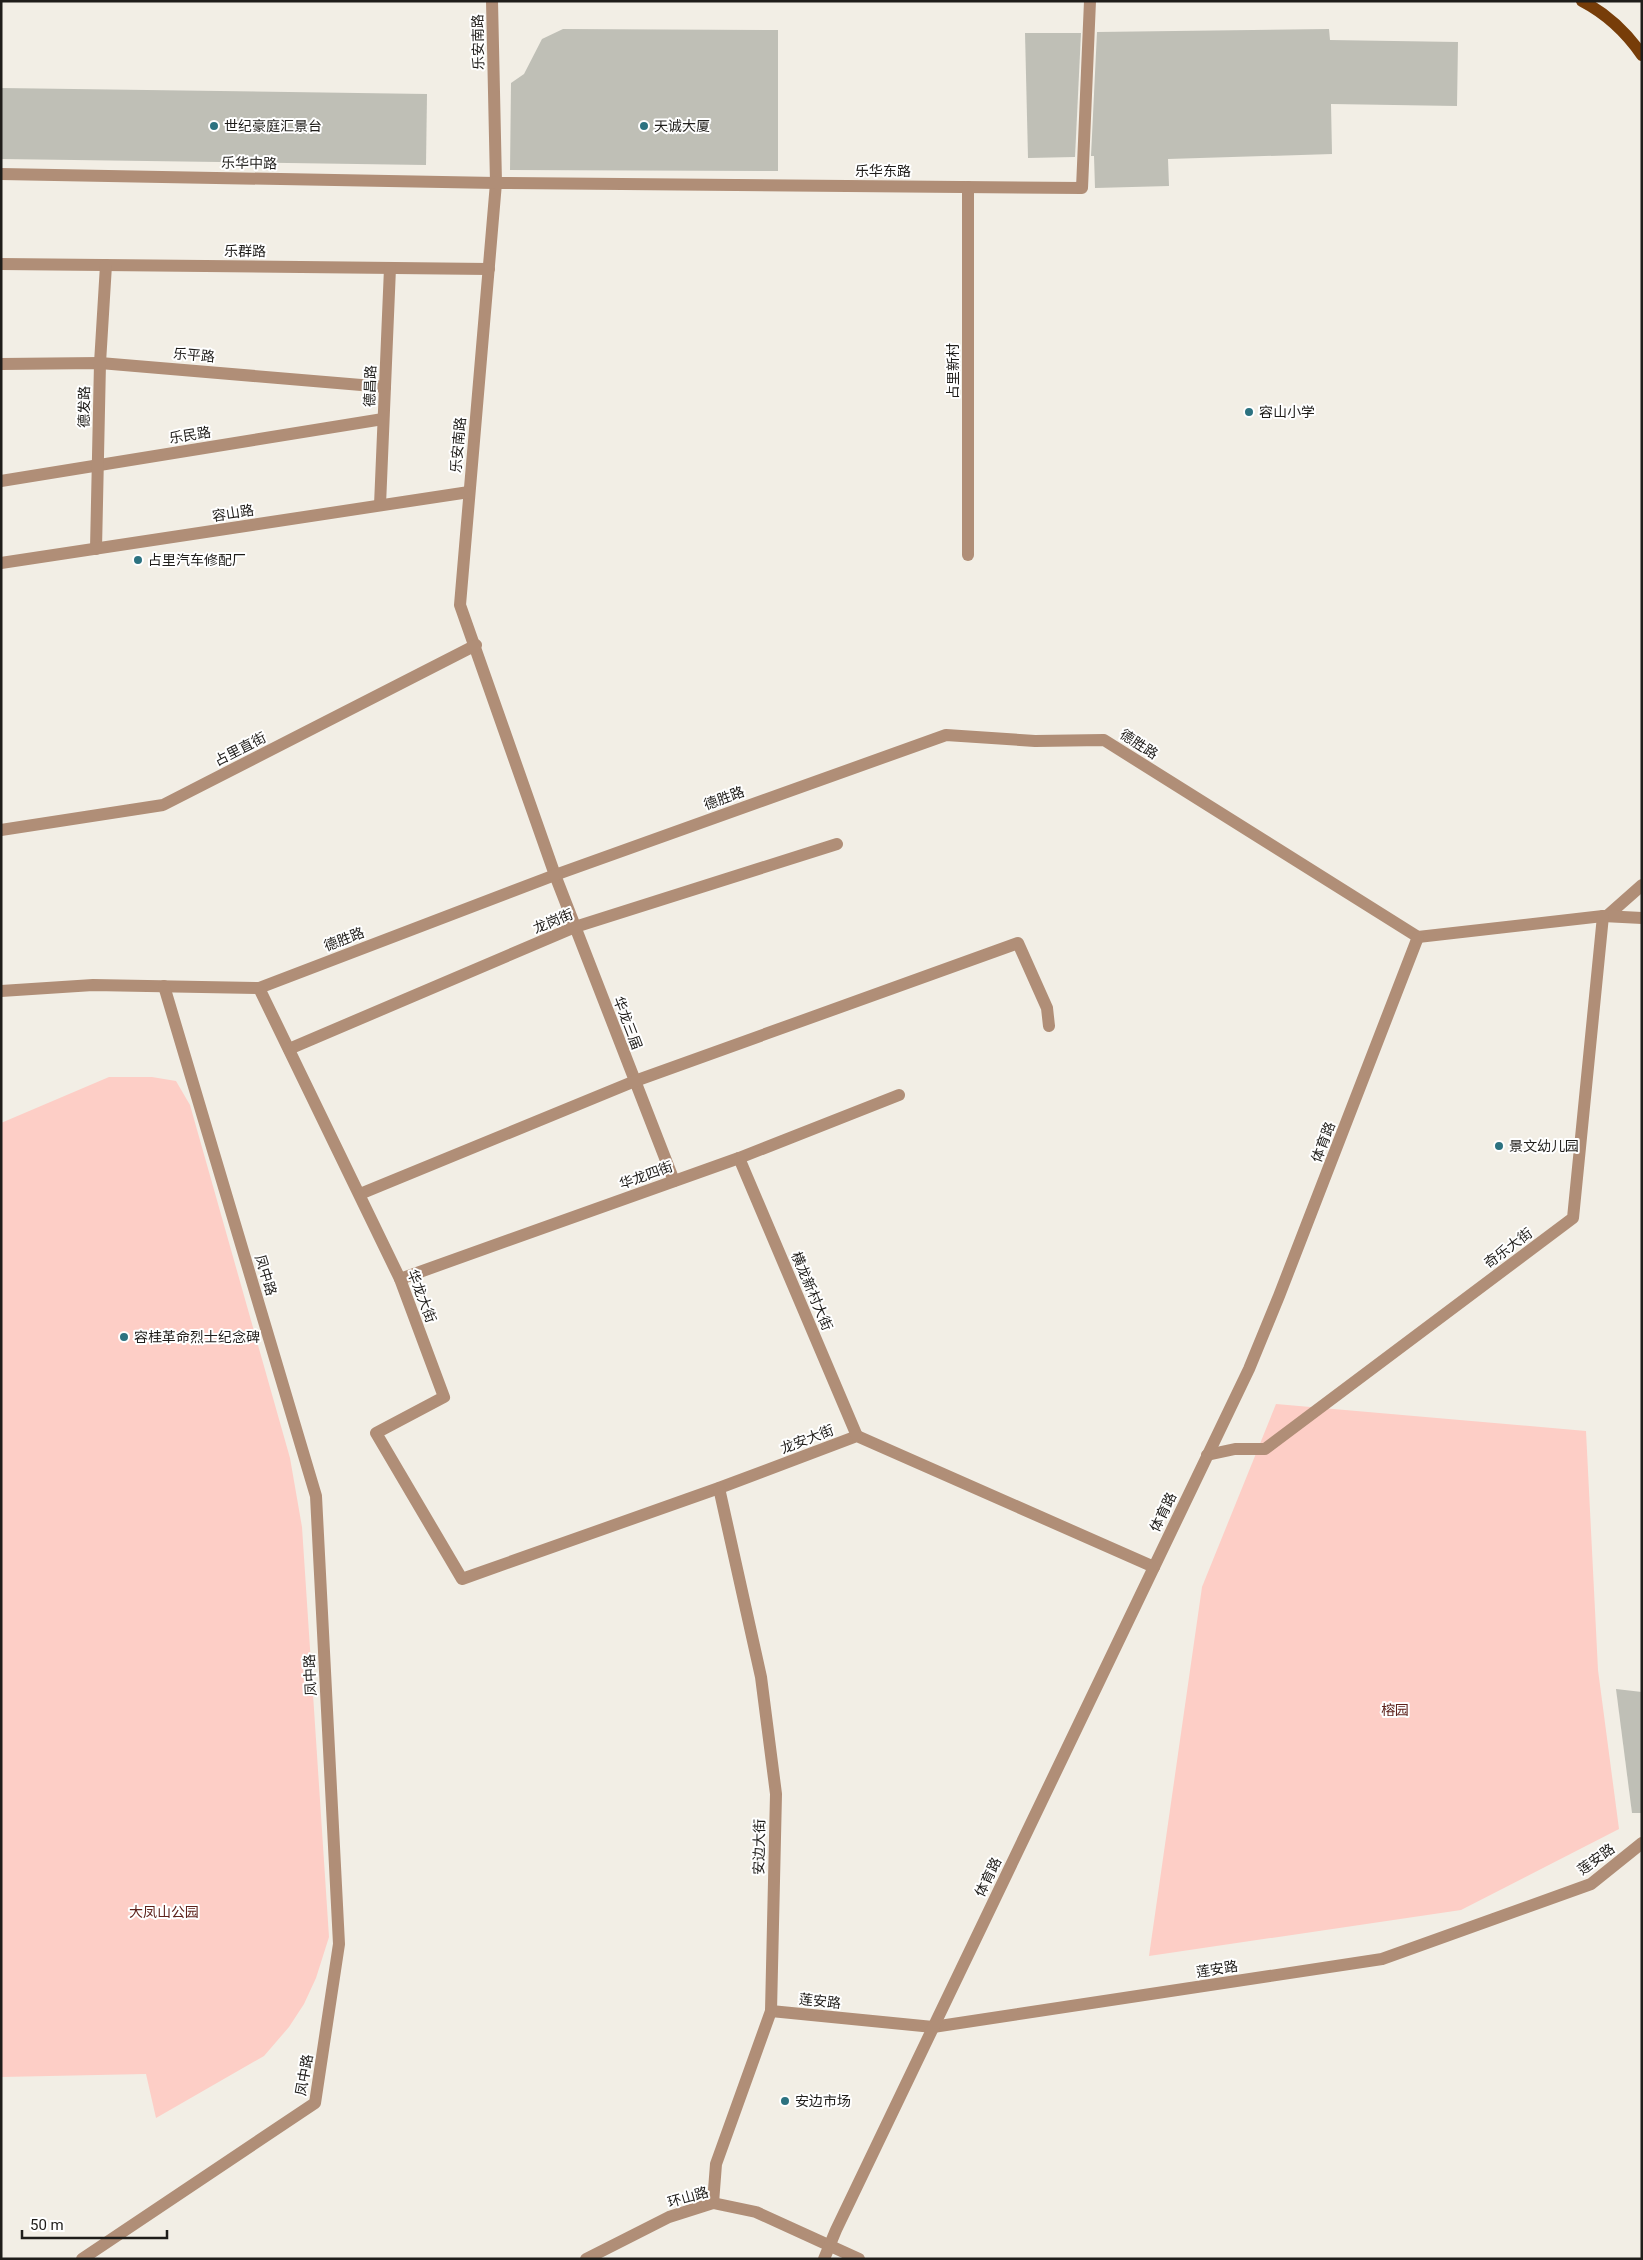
<svg xmlns="http://www.w3.org/2000/svg" width="1643" height="2260" font-family="Roboto,'Noto Sans SC',sans-serif">
  <rect width="100%" height="100%" fill="#f2eee5"/>
  <g fill="#fdcec6">
    <polygon points="109,1077 152,1077 176,1081 190,1105 290,1458 302,1527 329,1937 316,1978 304,2004 289,2027 264,2056 156,2118 146,2074 1,2077 1,1123"/>
    <polygon points="1276,1404 1586,1431 1598,1670 1619,1829 1461,1910 1149,1956 1202,1587"/>
  </g>
  <g fill="#bfbfb6">
    <polygon points="563,29 778,30 778,171 510,170 511,83 524,74 542,39"/>
    <polygon points="1329,29 1330,40 1458,42 1457,106 1331,104 1332,154 1168,159 1169,186 1095,188 1094,156 1091,156 1097,32"/>
    <polygon points="1025,33 1081,33 1075,157 1028,158"/>
    <polygon points="1,88 427,94 426,165 1,159"/>
    <polygon points="1616,1689 1642,1692 1642,1813 1632,1813"/>
  </g>
  <g fill="none" stroke-linecap="round" stroke-linejoin="round">
    <g stroke="#b08e77" stroke-width="12">
      <polyline points="492,1 496,183 460,605 555,875 674,1181"/>
      <polyline points="1,174 496,183 1082,188 1090,1"/>
      <polyline points="968,187 968,555"/>
      <polyline points="1,264 489,269"/>
      <polyline points="1,364 100,363 385,387"/>
      <polyline points="1,481 383,419"/>
      <polyline points="380,505 390,268"/>
      <polyline points="96,549 100,363 106,265"/>
      <polyline points="1,563 469,492"/>
      <polyline points="1,830 163,805 476,645"/>
      <polyline points="1607,916 1642,885"/>
      <polyline points="1418,937 1603,916 1642,918"/>
      <polyline points="259,988 400,1279 444,1397 376,1433 462,1579 719,1488 857,1436 1154,1567"/>
      <polyline points="1,991 93,985 259,988 555,875 946,735 1035,741 1104,740 1418,937"/>
      <polyline points="289,1049 575,927 837,844"/>
      <polyline points="739,1158 857,1436"/>
      <polyline points="360,1194 635,1081 1018,943 1047,1008 1049,1026"/>
      <polyline points="400,1279 739,1158 899,1095"/>
      <polyline points="1207,1455 1235,1449 1265,1449 1573,1218 1603,916"/>
      <polyline points="771,2011 933,2027 1382,1959 1591,1884 1642,1843"/>
      <polyline points="713,2203 716,2164 771,2011 776,1794 761,1677 719,1488"/>
      <polyline points="82,2259 315,2103 339,1944 316,1496 164,986"/>
      <polyline points="586,2259 669,2217 713,2203 756,2212 859,2259"/>
      <polyline points="824,2259 836,2230 1249,1369 1279,1296 1418,937"/>
    </g>
    <path stroke="#773d09" stroke-width="12" d="M1582,1c25,13 44,31 60,54"/>
  </g>
  <g fill="#2c7280" stroke="#fff" stroke-width="2">
    <circle cx="214" cy="126" r="5"/>
    <circle cx="644" cy="126" r="5"/>
    <circle cx="1249" cy="412" r="5"/>
    <circle cx="138" cy="560" r="5"/>
    <circle cx="1499" cy="1146" r="5"/>
    <circle cx="124" cy="1337" r="5"/>
    <circle cx="785" cy="2101" r="5"/>
  </g>
  <g text-anchor="middle" dominant-baseline="central" stroke-width="4" stroke-linejoin="round" paint-order="stroke">
    <g font-size="14" fill="#1f1d1a" stroke="#fff">
      <text transform="translate(478 42) rotate(-91)">乐安南路</text>
      <text transform="translate(249 163) rotate(1)">乐华中路</text>
      <text x="883" y="171">乐华东路</text>
      <text transform="translate(245 251) rotate(1)">乐群路</text>
      <text transform="translate(194 355) rotate(5)">乐平路</text>
      <text transform="translate(953 371) rotate(-90)">占里新村</text>
      <text transform="translate(370 386) rotate(-88)">德昌路</text>
      <text transform="translate(84 407) rotate(-89)">德发路</text>
      <text transform="translate(190 435) rotate(-9)">乐民路</text>
      <text transform="translate(458 445) rotate(-85)">乐安南路</text>
      <text transform="translate(233 513) rotate(-9)">容山路</text>
      <text transform="translate(1139 744) rotate(33)">德胜路</text>
      <text transform="translate(240 749) rotate(-27)">占里直街</text>
      <text transform="translate(724 798) rotate(-20)">德胜路</text>
      <text transform="translate(553 921) rotate(-22)">龙岗街</text>
      <text transform="translate(344 939) rotate(-21)">德胜路</text>
      <text transform="translate(628 1023) rotate(69)">华龙三届</text>
      <text transform="translate(1323 1142) rotate(-69)">体育路</text>
      <text transform="translate(646 1175) rotate(-20)">华龙四街</text>
      <text transform="translate(1508 1248) rotate(-37)">奇乐大街</text>
      <text transform="translate(266 1275) rotate(73)">凤中路</text>
      <text transform="translate(812 1291) rotate(67)">横龙新村大街</text>
      <text transform="translate(422 1296) rotate(69)">华龙大街</text>
      <text transform="translate(807 1439) rotate(-21)">龙安大街</text>
      <text transform="translate(1163 1512) rotate(-64)">体育路</text>
      <text transform="translate(310 1675) rotate(-93)">凤中路</text>
      <text transform="translate(759 1847) rotate(-89)">安边大街</text>
      <text transform="translate(1596 1859) rotate(-36)">莲安路</text>
      <text transform="translate(988 1877) rotate(-64)">体育路</text>
      <text transform="translate(1217 1969) rotate(-9)">莲安路</text>
      <text transform="translate(820 2001) rotate(6)">莲安路</text>
      <text transform="translate(304 2075) rotate(-80)">凤中路</text>
      <text transform="translate(688 2197) rotate(-16)">环山路</text>
    </g>
    <g font-size="14" fill="#1f1d1a" stroke="#fff" text-anchor="start">
      <text x="224" y="126">世纪豪庭汇景台</text>
      <text x="654" y="126">天诚大厦</text>
      <text x="1259" y="412">容山小学</text>
      <text x="148" y="560">占里汽车修配厂</text>
      <text x="1509" y="1146">景文幼儿园</text>
      <text x="134" y="1337">容桂革命烈士纪念碑</text>
      <text x="795" y="2101">安边市场</text>
    </g>
    <g font-size="14" fill="#5e231c" stroke="#fff">
      <text x="1395" y="1710">榕园</text>
      <text x="164" y="1912">大凤山公园</text>
    </g>
  </g>
  <rect width="1643" height="2260" fill="none" stroke="#1f1d1a" stroke-width="5"/>
  <path d="M22 2230v8h145v-8" fill="none" stroke="#1f1d1a" stroke-width="2.5"/>
  <text x="30" y="2230" font-size="15" fill="#1f1d1a" stroke="#ffffff" stroke-width="4" paint-order="stroke">50 m</text>
</svg>
